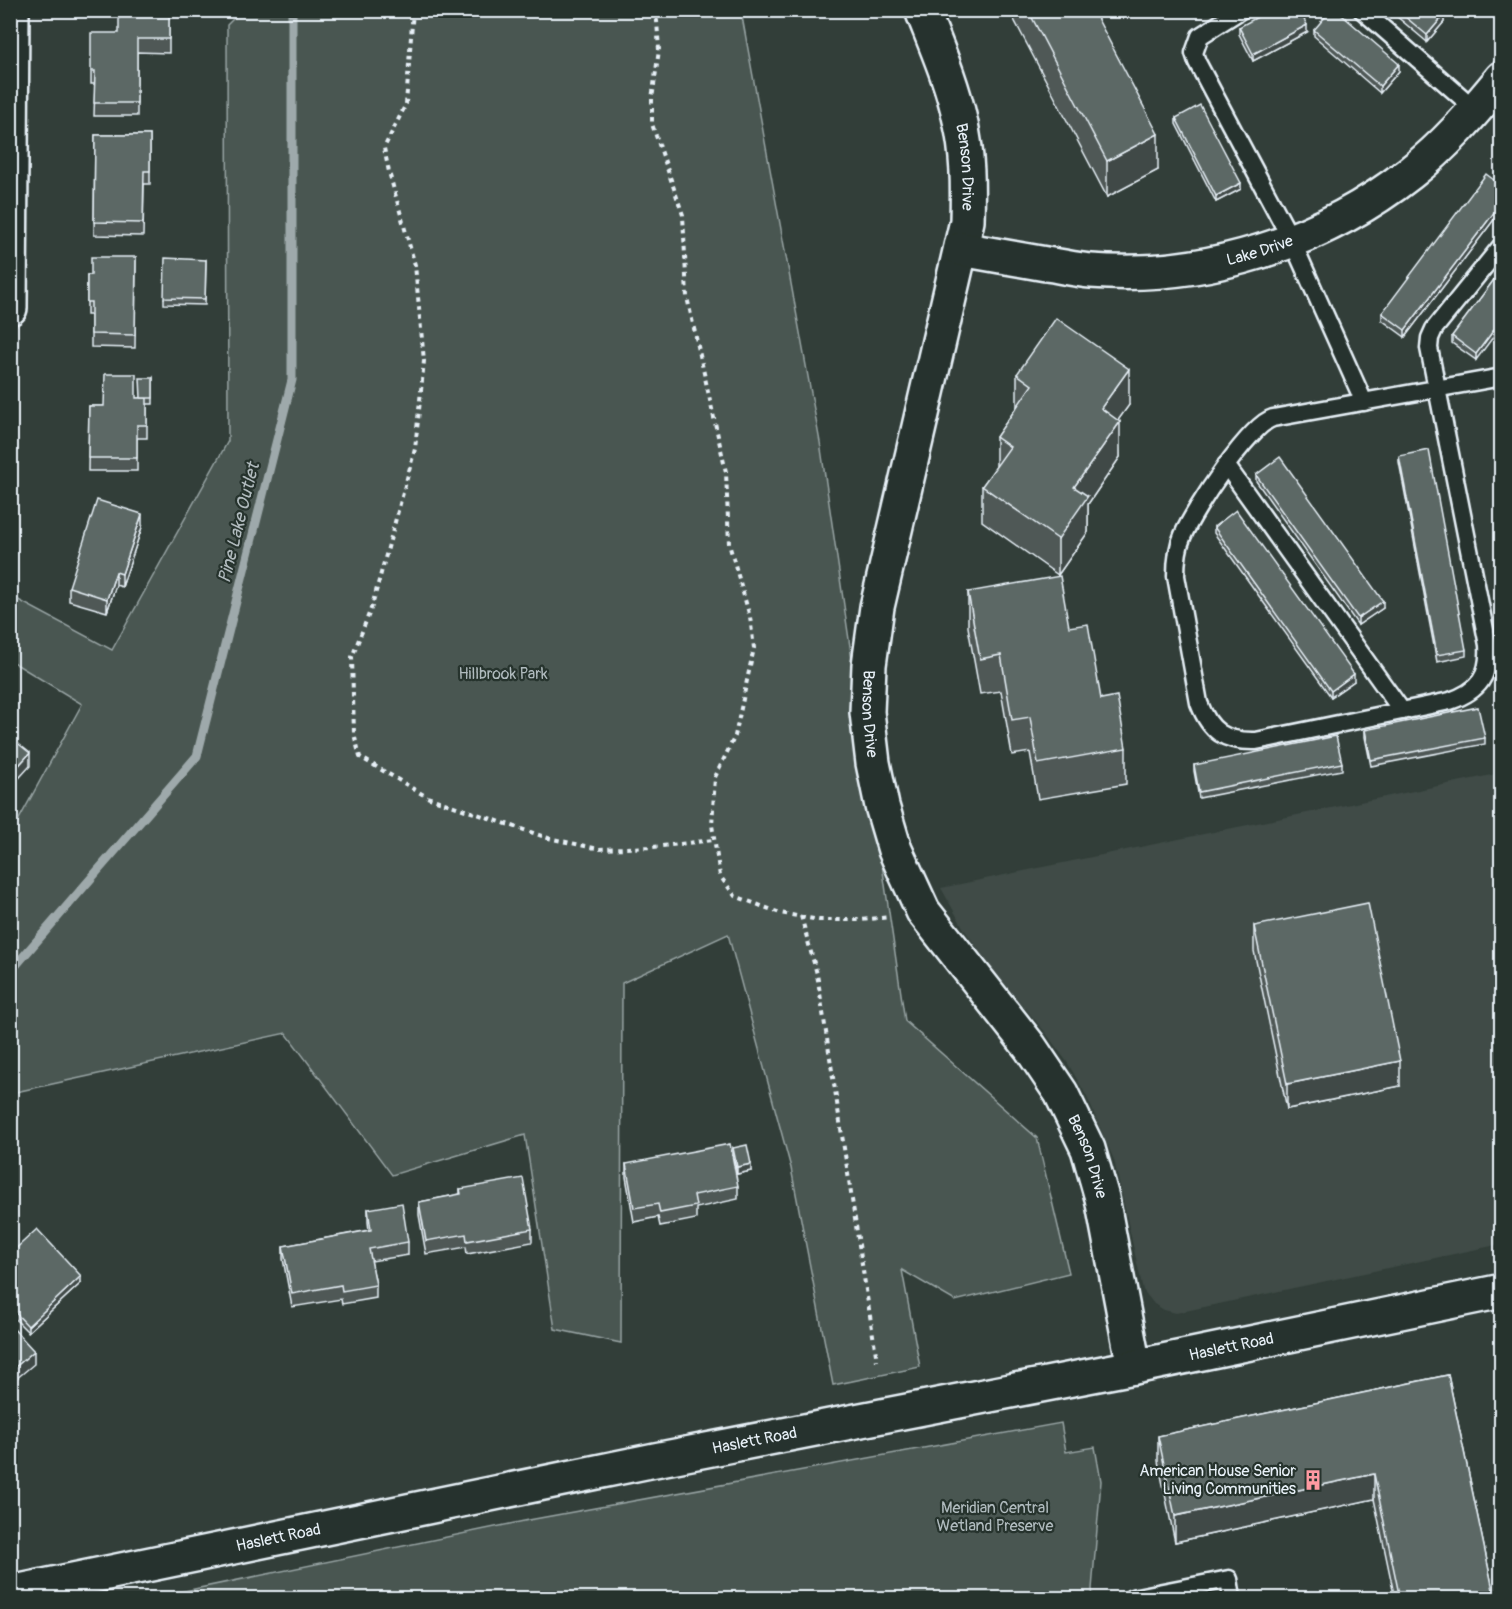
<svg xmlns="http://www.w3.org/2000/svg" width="1512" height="1609" font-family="Pangolin,sans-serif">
  <rect width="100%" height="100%" fill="#323e39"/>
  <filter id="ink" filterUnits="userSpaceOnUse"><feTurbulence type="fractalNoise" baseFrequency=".0167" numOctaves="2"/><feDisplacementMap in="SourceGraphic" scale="12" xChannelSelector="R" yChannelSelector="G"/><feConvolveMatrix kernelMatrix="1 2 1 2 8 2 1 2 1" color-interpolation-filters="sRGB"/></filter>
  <g filter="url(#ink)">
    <polygon fill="#3f4b46" points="1501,773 1501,1244 1176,1313 1164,1310 1154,1304 1143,1290 1114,1160 1086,1095 1067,1062 1045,1032 990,967 964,929 941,888"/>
    <g fill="#495651" stroke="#98a4a4" stroke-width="1.5">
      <polygon points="241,11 741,11 820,442 905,1021 1037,1138 1069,1273 955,1301 902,1270 920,1367 833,1385 791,1168 728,934 622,983 621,1343 555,1329 525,1135 392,1175 286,1033 11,1093 11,834 82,704 11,661 11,596 112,650 228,441 227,25"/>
      <polygon points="1061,1423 1066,1452 1095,1447 1101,1481 1092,1589 1093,1598 151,1598 529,1520"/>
    </g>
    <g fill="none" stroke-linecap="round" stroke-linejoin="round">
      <polyline stroke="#9ea9ab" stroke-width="9" points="10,972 197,756 292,380 292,10"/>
      <g stroke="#e8f1f8" stroke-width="21">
        <g id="lane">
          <polyline points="1241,10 1200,36 1194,53 1197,62 1292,241 1364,402"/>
          <polyline points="1362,10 1476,110"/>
          <path d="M1502,245l-68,84 -4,9 -1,10 59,297c2,31 -9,46 -38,56l-194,40c-31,1 -46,-9 -57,-38l-23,-127c0,-14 1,-28 7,-41 11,-25 66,-110 90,-117 76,-13 152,-27 229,-41"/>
          <polyline points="1226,465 1402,711"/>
          <polyline points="1132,1598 1229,1579 1232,1598"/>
        </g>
      </g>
      <g stroke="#e8f1f8" stroke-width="38">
        <g id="street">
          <path id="s1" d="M922,10c14,36 30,72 38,110 8,33 8,67 7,101l-90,386 -8,58 -2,47 6,51 9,43 13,44 28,61 107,136 31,46 27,56 14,49 32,169"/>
          <path id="s2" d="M961,249c28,5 57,10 85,15 15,2 30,6 45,7 113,9 230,-28 319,-98 35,-27 64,-61 92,-95"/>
          <polyline points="10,308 12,10"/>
        </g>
      </g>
      <g stroke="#e8f1f8" stroke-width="38">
        <g id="secondary">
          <path id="s3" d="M10,1593l645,-133 479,-93 368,-76"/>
        </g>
      </g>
      <g stroke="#e8f1f8" stroke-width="4" stroke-dasharray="4.5 4.5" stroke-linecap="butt">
        <polyline points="413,10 406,104 384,148 389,172 415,265 424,361 415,449 372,606 352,657 354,734 360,757 427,797 548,838 599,849 653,847 714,840"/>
        <polyline points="654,10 657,21 659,50 652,99 652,124 683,215 687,297 726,472 729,544 750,617 754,648 735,736 715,777 712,825 720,876 735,896 780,913 819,920 860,920 890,917"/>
        <polyline points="801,916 817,974 877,1361"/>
      </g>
      <use href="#lane" stroke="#26332d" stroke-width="16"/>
      <use href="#street" stroke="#26332d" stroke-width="33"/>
      <use href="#secondary" stroke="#26332d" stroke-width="33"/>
    </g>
    <g fill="#4f5957" stroke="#e8f1f8" stroke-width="1.5">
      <polygon points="169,10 169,53 137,52 137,116 94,116 95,84 91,84 91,71 119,33"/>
      <polygon points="1009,10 1093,10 1158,170 1107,197"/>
      <polygon points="1389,10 1438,10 1444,22 1427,42"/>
      <polygon points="1239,27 1307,32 1253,61 1239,34"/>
      <polygon points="1314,30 1399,71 1380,93 1314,36"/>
      <polygon points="1176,118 1241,189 1216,202 1176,124"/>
      <polygon points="95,135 150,135 150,184 144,184 143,236 94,235"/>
      <polygon points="1502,186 1502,209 1405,337 1382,320 1382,313"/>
      <polygon points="136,257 135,348 91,347 91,315 87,315 87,275 91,275"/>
      <polygon points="206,260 205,305 164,304 164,298"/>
      <polygon points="1502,269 1476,360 1452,343 1452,336"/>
      <polygon points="1017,374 1129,405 1118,420 1120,457 1088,504 1088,532 1058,575 982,521 982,486 996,467 996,437 1017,407"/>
      <polygon points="153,378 153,404 147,404 147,438 137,438 137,471 88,471 89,406 104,406 136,398 141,398"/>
      <polygon points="1399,456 1466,650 1466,656 1437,662 1399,462"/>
      <polygon points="1256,475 1383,608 1358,625 1256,481"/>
      <polygon points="142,527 122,587 116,585 107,612 69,601 69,587"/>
      <polygon points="1214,527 1354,681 1331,697 1214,533"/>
      <polygon points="968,592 1069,627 1101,699 1126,748 1126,784 1038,799 1030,752 1012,755 1001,691 980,694 968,627"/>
      <polygon points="1365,730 1485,738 1485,744 1371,766 1365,737"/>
      <polygon points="1342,763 1342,770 1199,798 1194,771 1194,765"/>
      <polygon points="1502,880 1502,943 1496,917 1496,881"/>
      <polygon points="1254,926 1400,1086 1287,1109 1254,951"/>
      <polygon points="733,1148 751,1171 737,1174 733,1155"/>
      <polygon points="626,1164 738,1186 738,1199 696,1208 696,1219 660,1226 658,1217 634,1222 626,1177"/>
      <polygon points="460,1189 532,1229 532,1242 467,1254 466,1247 426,1254 419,1215 419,1202 460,1194"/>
      <polygon points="368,1209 408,1242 408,1255 371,1261 376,1285 376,1298 342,1304 341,1299 292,1307 283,1259 283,1246 369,1230 368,1222"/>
      <polygon points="10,1254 81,1283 28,1332 10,1314"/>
      <polygon points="1448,1375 1495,1599 1395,1599 1374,1499 1175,1542 1158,1461 1158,1436"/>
    </g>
    <g fill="#404947" stroke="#e8f1f8" stroke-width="1.5">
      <polygon points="1444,15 1444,22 1427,42 1427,35"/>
      <polygon points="1307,25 1307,32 1253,61 1253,54"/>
      <polygon points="1399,64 1399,71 1380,93 1380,86"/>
      <polygon points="1158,134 1158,170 1107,197 1107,161"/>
      <polygon points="1241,183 1241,189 1216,202 1216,196"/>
      <polygon points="1502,202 1502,209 1405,337 1405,330"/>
      <polygon points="1502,319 1502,325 1476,360 1476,354"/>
      <polygon points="1129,369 1129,405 1101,444 1101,408"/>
      <polygon points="1120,422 1120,457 1088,504 1088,532 1058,575 1058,539 1074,487"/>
      <polygon points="142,514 142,527 122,587 122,574"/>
      <polygon points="116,572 116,585 107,612 107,599"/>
      <polygon points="1383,601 1383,608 1358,625 1358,618"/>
      <polygon points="1354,674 1354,681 1331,697 1331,691"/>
      <polygon points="30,753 30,766 10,788 10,775"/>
      <polygon points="1400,1061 1400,1086 1287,1109 1287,1084"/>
      <polygon points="751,1164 751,1171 737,1174 737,1167"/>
      <polygon points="81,1276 81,1283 28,1332 28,1326"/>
      <polygon points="34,1351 34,1364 16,1379 16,1385 10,1391 10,1377 13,1369"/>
      <polygon points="1374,1474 1374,1499 1175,1542 1175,1516"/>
    </g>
    <g fill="#5c6865" stroke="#e8f1f8" stroke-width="1.5">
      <polygon points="119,10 169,10 169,39 137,39 137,103 94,103 95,71 91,71 91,33 119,33"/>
      <polygon points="1028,10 1093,10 1158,134 1107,161"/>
      <polygon points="1270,10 1299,10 1307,25 1253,54 1239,27"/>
      <polygon points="1331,10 1336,10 1399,64 1380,86 1314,30"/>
      <polygon points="1397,10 1438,10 1444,15 1427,35"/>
      <polygon points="1200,105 1241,183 1216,196 1176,118"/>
      <polygon points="95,135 150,135 150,171 144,171 143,223 94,222"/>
      <polygon points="1486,174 1502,186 1502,202 1405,330 1382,313"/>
      <polygon points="91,257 136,257 135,335 91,334 91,302 87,302 87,275 91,275"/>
      <polygon points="165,258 206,260 205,299 164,298"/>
      <polygon points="1502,269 1502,319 1476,354 1452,336"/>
      <polygon points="1056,318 1129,369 1101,408 1120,422 1074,487 1088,496 1058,539 982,486 1010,447 996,437 1032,385 1017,374"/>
      <polygon points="105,374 136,374 136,398 147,398 147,425 137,425 137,458 88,458 89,406 104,406"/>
      <polygon points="140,378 153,378 153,398 141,398"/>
      <polygon points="1429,450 1466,650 1437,655 1399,456"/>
      <polygon points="1280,457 1383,601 1358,618 1256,475"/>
      <polygon points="97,500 142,514 122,574 116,572 107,599 69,587"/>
      <polygon points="1236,510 1354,674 1331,691 1214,527"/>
      <polygon points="1060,576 1069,627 1088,624 1101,699 1117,696 1126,748 1038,764 1030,717 1012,720 1001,655 980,659 968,592"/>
      <polygon points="1478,707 1485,738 1371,760 1365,730"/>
      <polygon points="1336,736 1342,763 1199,792 1194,765"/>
      <polygon points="10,737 30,753 10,775"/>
      <polygon points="1502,880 1502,908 1496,881"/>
      <polygon points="1368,903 1400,1061 1287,1084 1254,926"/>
      <polygon points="730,1144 738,1186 694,1195 696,1206 660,1213 658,1204 634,1208 626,1164"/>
      <polygon points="747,1145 751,1164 737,1167 733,1148"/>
      <polygon points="523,1178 532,1229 467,1241 466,1234 426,1241 419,1202 461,1194 460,1189"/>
      <polygon points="402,1203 408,1242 369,1249 376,1285 342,1291 341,1285 292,1294 283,1246 371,1230 368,1209"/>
      <polygon points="37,1229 81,1276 28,1326 10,1307 10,1254"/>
      <polygon points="11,1326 34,1351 13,1369 16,1372 10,1377 10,1327"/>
      <polygon points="1448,1375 1495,1599 1400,1599 1374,1474 1175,1516 1158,1436"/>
    </g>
  </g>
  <defs>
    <g id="building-bare" transform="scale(1.62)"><path d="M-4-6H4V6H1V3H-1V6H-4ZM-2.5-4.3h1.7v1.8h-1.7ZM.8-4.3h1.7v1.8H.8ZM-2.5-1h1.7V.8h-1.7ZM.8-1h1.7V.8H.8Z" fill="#ff9aa2" stroke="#26332d" stroke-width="2.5" paint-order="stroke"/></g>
  </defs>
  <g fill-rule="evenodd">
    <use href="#building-bare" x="1313" y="1480"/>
  </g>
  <g text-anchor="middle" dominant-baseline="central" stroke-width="4.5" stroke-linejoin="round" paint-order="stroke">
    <g font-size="16" fill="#e8f1f8" stroke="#26332d">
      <text stroke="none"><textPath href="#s1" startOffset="164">Benson Drive</textPath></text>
      <text stroke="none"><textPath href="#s2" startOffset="303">Lake Drive</textPath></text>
      <text stroke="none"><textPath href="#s1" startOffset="722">Benson Drive</textPath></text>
      <text stroke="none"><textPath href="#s1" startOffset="1226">Benson Drive</textPath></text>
      <text stroke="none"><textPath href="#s3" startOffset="1246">Haslett Road</textPath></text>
      <text stroke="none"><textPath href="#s3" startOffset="760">Haslett Road</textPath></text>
      <text stroke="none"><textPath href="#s3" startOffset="274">Haslett Road</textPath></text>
    </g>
    <g font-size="16" fill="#b0bbbe" stroke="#26332d">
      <text x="503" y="674">Hillbrook Park</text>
      <text x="995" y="1508">Meridian Central<tspan x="995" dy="18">Wetland Preserve</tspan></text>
    </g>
    <g font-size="16" fill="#e8f1f8" stroke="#26332d" text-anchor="end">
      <text x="1296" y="1471">American House Senior<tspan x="1296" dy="18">Living Communities</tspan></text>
    </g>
    <g font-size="18" font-style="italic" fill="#b1bbbe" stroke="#26332d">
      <text transform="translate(239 523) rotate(-76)">Pine Lake Outlet</text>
    </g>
  </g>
  <rect width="1512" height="1609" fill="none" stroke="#26332d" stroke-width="36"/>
  <rect x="18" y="18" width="1476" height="1573" fill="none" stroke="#e8f1f8" stroke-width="2" filter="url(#ink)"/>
</svg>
